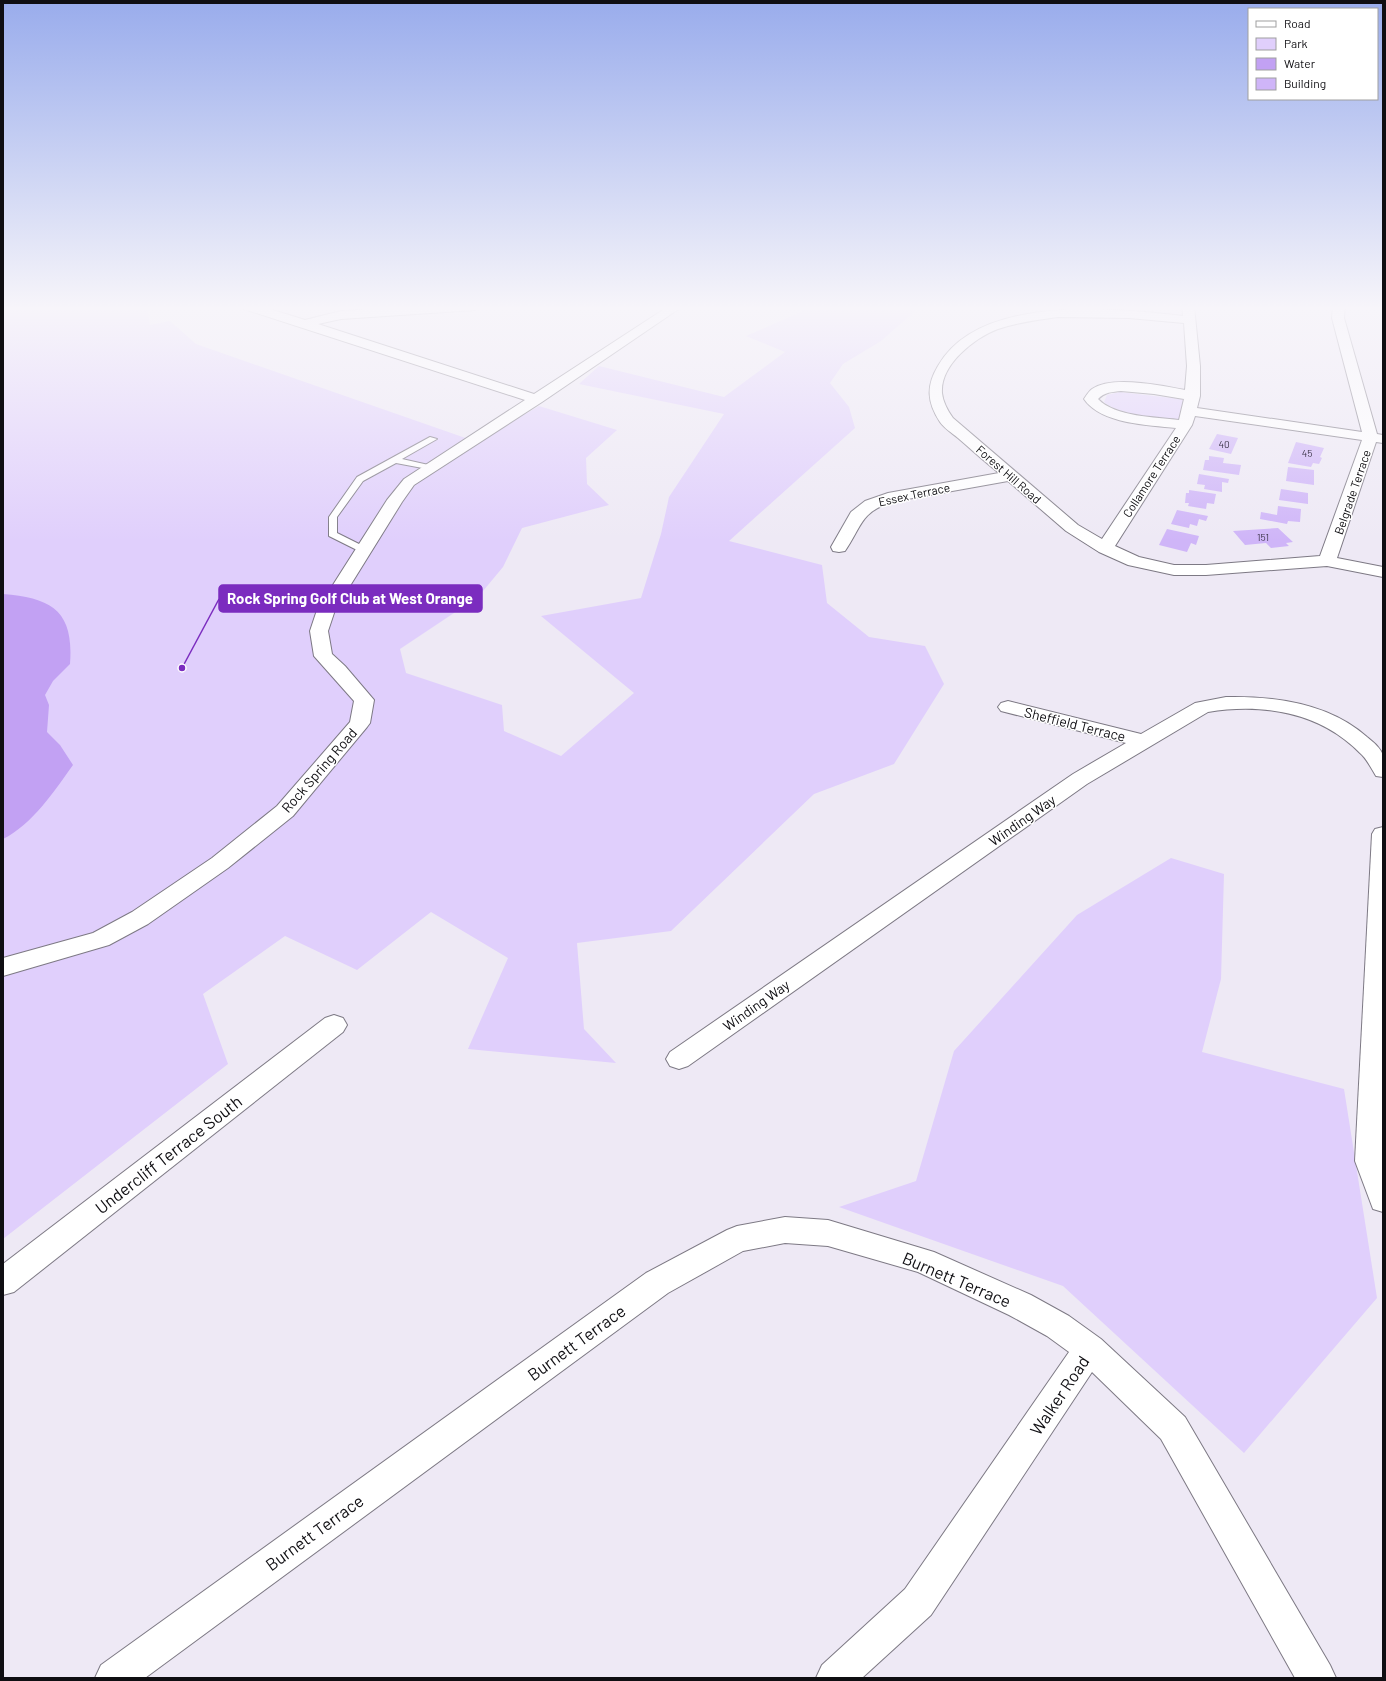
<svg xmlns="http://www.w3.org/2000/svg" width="1386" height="1681" font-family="Barlow,sans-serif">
  <rect width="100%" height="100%" fill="#eee9f5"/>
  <g fill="#e0cffc">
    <polygon points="3,306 147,306 150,325 170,321 196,344 477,442 539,406 617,430 586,458 587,484 609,505 522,528 503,567 478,597 400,649 406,673 502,705 504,731 561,756 634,693 541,616 641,598 661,534 669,497 724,414 579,384 599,366 724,397 785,352 746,336 801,312 805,306 921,306 881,341 843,364 830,383 849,407 855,428 729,541 822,565 827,603 869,637 925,646 944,684 894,764 814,794 671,931 577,943 584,1029 616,1063 468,1049 508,958 431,912 357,970 285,936 203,994 228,1064 3,1239"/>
    <path d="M1120,392l60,7 4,2 -5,18c-16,2 -64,-6 -75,-17l3,-7z"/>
    <polygon points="1171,858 1224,874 1221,979 1202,1052 1344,1089 1377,1298 1244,1453 1063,1286 839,1207 916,1181 954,1051 1077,915"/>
  </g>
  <path fill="#c2a1f3" d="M3,594c49,4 71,17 67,70l-17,17 -8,14 4,10 -2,27 13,13 13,20c-18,25 -41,60 -70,74z"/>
  <g fill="#cfb5f8">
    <polygon points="1217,434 1238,438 1231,454 1209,449"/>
    <polygon points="1296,442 1324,448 1320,457 1322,458 1319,464 1313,463 1311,467 1288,463"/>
    <polygon points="1209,456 1224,458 1223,463 1241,465 1239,475 1203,470 1205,460 1209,460"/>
    <polygon points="1288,467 1314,470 1314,485 1286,481"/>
    <polygon points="1199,474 1229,479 1228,483 1222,482 1222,492 1204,489 1205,485 1197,484"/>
    <polygon points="1281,489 1308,493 1308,504 1279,500"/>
    <polygon points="1189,490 1216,494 1214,504 1207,503 1206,509 1188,506 1189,503 1185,503 1186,493 1189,493"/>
    <polygon points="1278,506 1301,509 1300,522 1288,521 1287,524 1260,519 1261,512 1277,515"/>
    <polygon points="1177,510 1208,516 1206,521 1199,519 1197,526 1190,524 1189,528 1171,524"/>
    <polygon points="1278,528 1293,542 1286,543 1289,546 1271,548 1266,543 1245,545 1233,531"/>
    <polygon points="1167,529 1199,536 1196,545 1191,543 1187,552 1159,545"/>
  </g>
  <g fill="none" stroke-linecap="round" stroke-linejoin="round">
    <g stroke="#7d7984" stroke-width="2">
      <polygon id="service" points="430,437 437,439 402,459 433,466 433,470 396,463 363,481 337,517 337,533 367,548 367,552 361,552 329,536 329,517 357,477"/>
    </g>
    <g stroke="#7d7984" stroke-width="2">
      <g id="minor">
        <polygon points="242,306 260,306 305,320 341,311 421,306 481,306 475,310 341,319 318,324 534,394 669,306 683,306 542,402 414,485 402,502 335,610 328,631 332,654 345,666 374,700 370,723 367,727 293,816 228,868 148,924 109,945 3,976 3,958 93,933 132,912 212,858 277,806 350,722 354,701 314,656 310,631 317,610 387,500 404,479 525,400 244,309"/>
        <path d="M1182,306h12l6,60v30l-3,12 165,24 -30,-114 1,-12h12l-1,12 33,116 6,1v8l-7,-1 -39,116 46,9v10l-56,-11 -121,9h-32l-46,-10 -29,-13 -33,-21 -58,-50 -117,21c-31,11 -29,24 -46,49l-6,1 -6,-1 -2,-4 20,-35 14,-11 23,-8 111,-20c-14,-11 -27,-23 -41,-35 -6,-5 -14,-10 -18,-16 -13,-20 -14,-36 -2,-56 41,-72 175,-58 245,-50zM1058,317l71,1 55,5 3,43 -2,24c-23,-4 -72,-15 -93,-1 -3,2 -6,7 -8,10 17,25 64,26 92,29l-74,111 -24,-14 -125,-107c-5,-7 -10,-16 -11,-25 -2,-28 32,-55 56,-64 20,-7 40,-9 60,-12zM1121,391l33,3 30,5 -5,21c-23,-3 -64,-3 -81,-21 6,-7 15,-7 23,-8zM1195,416l167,24 -42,116 -114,9h-32l-35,-8 -24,-11 77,-121z"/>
        <path d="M1226,697c49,-1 103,6 141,40 6,5 14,11 16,19 1,6 0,15 0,21l-7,-1c-5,-8 -9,-17 -16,-23 -40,-41 -98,-50 -152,-41l-121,72 -399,282 -9,3 -9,-3 -4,-7 4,-7 403,-278 53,-31 -125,-32 -3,-4 3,-4 7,-2 133,33 54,-31z"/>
        <polygon points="1383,827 1383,1212 1373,1209 1355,1161 1372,834 1375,829"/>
        <polygon points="334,1015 343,1018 347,1025 343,1032 14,1292 3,1295 3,1264 325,1018"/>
        <polygon points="785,1217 828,1220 934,1252 1031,1295 1069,1316 1101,1339 1185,1417 1330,1665 1336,1678 1295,1678 1161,1439 1092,1372 931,1615 862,1678 816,1678 822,1665 905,1589 1069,1352 1047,1336 1009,1315 918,1272 828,1246 785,1243 743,1251 668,1293 145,1678 95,1678 101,1665 646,1273 727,1230 737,1226"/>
      </g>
    </g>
    <use href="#service" fill="#fff" fill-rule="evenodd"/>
    <use href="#minor" fill="#fff" fill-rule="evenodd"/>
  </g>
  <linearGradient id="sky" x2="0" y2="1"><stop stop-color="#99acec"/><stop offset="0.57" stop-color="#f7f5fa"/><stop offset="1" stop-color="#f7f5fa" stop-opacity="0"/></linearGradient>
  <rect width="1386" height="541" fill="url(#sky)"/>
  <g text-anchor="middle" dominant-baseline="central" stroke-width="3" stroke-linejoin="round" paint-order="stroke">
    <g font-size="10" fill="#3f384c">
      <text x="1224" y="444">40</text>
      <text x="1307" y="453">45</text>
      <text x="1263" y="537">151</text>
    </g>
    <g font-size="12" fill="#0f0e12" stroke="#fff">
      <text transform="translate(1009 474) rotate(41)">Forest Hill Road</text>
      <text transform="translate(1151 476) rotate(-57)">Collamore Terrace</text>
      <text transform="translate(1352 492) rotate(-71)">Belgrade Terrace</text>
      <text transform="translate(914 494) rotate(-12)">Essex Terrace</text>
    </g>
    <g font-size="14" fill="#0f0e12" stroke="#fff">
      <text transform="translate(1075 724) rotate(14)">Sheffield Terrace</text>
      <text transform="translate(319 770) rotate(-49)">Rock Spring Road</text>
      <text transform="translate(1022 820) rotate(-35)">Winding Way</text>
      <text transform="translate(756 1005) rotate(-35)">Winding Way</text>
    </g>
    <g font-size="17" fill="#0f0e12" stroke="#fff">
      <text transform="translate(168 1154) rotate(-38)">Undercliff Terrace South</text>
      <text transform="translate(957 1279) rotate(23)">Burnett Terrace</text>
      <text transform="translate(576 1342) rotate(-36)">Burnett Terrace</text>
      <text transform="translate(1059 1395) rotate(-56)">Walker Road</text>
      <text transform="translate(314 1532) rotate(-36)">Burnett Terrace</text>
    </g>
  </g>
  <path fill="none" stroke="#7b2cbf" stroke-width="1.5" d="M182 668L219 599"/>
  <circle fill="#7b2cbf" stroke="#fff" stroke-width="1.5" cx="182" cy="668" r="4"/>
  <rect fill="#7b2cbf" stroke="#7b2cbf" stroke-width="1.5" x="219" y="585" width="263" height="27" rx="4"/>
  <g font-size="15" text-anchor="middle" font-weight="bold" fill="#fff">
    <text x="350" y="604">Rock Spring Golf Club at West Orange</text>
  </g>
  <rect width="1386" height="1681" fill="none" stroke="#0f0e12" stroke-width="8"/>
  <rect x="1248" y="8" width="130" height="92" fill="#ffffff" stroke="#9f9fa0"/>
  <rect x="1256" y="21" width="20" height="6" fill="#ffffff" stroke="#9f9fa0"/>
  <text x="1284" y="28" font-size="12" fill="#0f0e12">Road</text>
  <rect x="1256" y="38" width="20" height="12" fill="#e0cffc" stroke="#9f9fa0"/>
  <text x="1284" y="48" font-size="12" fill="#0f0e12">Park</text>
  <rect x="1256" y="58" width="20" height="12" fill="#c2a1f3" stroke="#9f9fa0"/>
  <text x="1284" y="68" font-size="12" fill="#0f0e12">Water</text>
  <rect x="1256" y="78" width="20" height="12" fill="#cfb5f8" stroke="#9f9fa0"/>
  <text x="1284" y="88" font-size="12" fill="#0f0e12">Building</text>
</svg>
